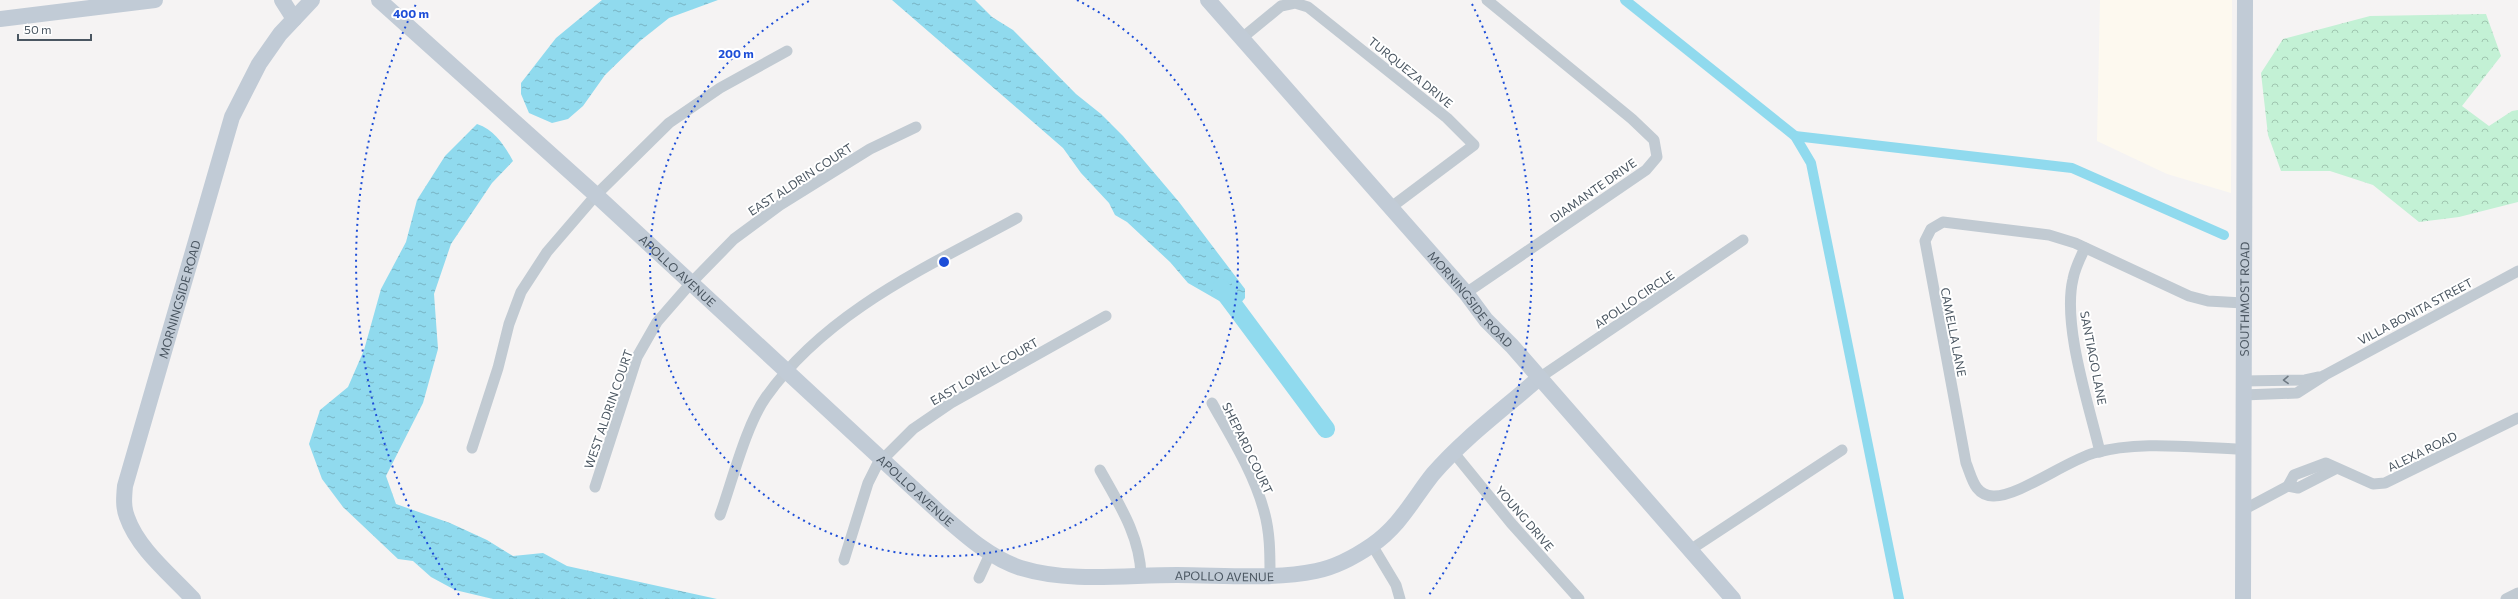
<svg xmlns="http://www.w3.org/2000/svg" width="2518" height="599" font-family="Commissioner,sans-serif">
  <defs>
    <pattern id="forest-crowns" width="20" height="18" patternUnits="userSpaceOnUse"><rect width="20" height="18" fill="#c3f1d5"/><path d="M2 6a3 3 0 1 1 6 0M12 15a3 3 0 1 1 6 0" fill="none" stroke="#a0c6b0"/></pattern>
    <pattern id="water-ripples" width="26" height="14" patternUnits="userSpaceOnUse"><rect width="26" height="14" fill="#90daee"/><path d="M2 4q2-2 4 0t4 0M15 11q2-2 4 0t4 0" fill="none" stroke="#78b4c4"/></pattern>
  </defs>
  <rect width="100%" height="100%" fill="#f5f3f3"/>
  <polygon fill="#fdf9ef" points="2100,0 2232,0 2231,193 2167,174 2097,141"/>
  <polygon fill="url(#forest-crowns)" points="2486,14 2501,56 2462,106 2489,126 2512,111 2518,110 2518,202 2459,217 2419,222 2373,185 2330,171 2281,171 2268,135 2261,73 2283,39 2370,16"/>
  <g fill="url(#water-ripples)">
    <polygon points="602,0 718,0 669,18 640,41 605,75 583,106 568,119 552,123 529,113 521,94 521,83 556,38"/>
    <polygon points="892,0 975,0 992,17 1013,30 1076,94 1101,114 1123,136 1179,202 1245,289 1245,298 1235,310 1188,283 1170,262 1127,222 1115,215 1109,203 1081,173 1063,148"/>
    <path d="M477,124c18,6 27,21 36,37l-21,22 -41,61 -17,50 4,55 -15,54 -37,73 10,28 54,19 37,17 26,16 30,-3 24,13 150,33h-224l-38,-9 -24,-13 -18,-16 -15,-2 -55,-52 -21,-28 -13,-35 11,-34 28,-23 16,-37 17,-61 25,-47 11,-42 28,-44z"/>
  </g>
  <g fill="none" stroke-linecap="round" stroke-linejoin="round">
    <g stroke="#90daee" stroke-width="10">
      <polyline points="1625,0 1795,136 1811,163 1899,599"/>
      <polyline points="1795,136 2072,168 2224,235"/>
    </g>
    <polyline stroke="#90daee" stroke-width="18" points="1221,288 1326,429"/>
    <g stroke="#c1cad2" stroke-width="11">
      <polyline points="1242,38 1281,6 1295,3 1308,7 1447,118 1474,145 1390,208"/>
      <path d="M2085,248c-5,10 -10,20 -12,31 -11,46 16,126 27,173"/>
      <polyline points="1466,293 1646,170 1657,157 1654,140 1632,119 1487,0"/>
      <polyline points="1539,378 1743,240"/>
      <polyline points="2243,381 2305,380 2319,377"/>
      <polyline points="2243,395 2297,393 2325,375 2518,271"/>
      <path d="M1212,403c19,34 42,70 52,108 6,21 6,42 6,64"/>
      <polyline points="472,448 498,368 509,324 521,292 547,252 596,195 669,123 720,88 787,51"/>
      <path d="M2243,449c-49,-1 -102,-9 -149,4 -28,8 -76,44 -101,43 -19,-1 -21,-19 -27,-33l-41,-222 6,-12 12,-7 106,13 26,8 114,53 19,5 35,2"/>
      <polyline points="1454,453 1511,523 1579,599"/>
      <path d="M1100,470c19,34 40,66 41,105"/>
      <polyline points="2288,486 2298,488 2335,469"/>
      <polyline points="595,487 637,357 657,322 691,283 734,239 780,205 870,149 916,127"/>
      <polyline points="2243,510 2288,486 2294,475 2326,463 2373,484 2385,483 2518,418"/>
      <path d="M720,515c12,-33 26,-90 46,-118 61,-86 161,-130 251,-179"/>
      <polyline points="1372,545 1396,585 1400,599"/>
      <polyline points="1690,550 1842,450"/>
      <polyline points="844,560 868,483 877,465 913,429 951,403 1106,316"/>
      <polyline points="979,578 990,554"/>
      <polyline points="2506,599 2518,593"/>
    </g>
    <g stroke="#c1cbd6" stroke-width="16">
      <polyline points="282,0 294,19"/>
      <path id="s1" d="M379,0l217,195 345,319c24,21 49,44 80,54 49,15 105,7 156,7 45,0 94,5 139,-4 20,-4 40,-15 56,-26 28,-19 41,-46 61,-71 31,-36 71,-65 106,-96"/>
      <path id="s2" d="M1208,0l258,293 20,27 26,26 221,253"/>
      <polyline points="0,19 155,0"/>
      <path id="s3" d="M193,599c-22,-24 -55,-50 -66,-82 -4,-10 -3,-20 -2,-31l107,-369 27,-53 21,-30 32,-34"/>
      <path id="s4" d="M2243,599l2,-599"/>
    </g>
  </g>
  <defs><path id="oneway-chevron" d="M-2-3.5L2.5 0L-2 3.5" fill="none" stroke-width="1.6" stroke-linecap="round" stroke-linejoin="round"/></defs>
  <use stroke="#6e7983" href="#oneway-chevron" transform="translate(2286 380) rotate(179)"/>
  <g fill="none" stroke="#1d4ed8" stroke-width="2" stroke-dasharray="2 4">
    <path d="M1077 0A294 294 0 1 1 811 0"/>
    <path d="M459 595A588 588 0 0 1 416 4M1472 4A588 588 0 0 1 1429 595"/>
  </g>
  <g text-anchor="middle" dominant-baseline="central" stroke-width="4" stroke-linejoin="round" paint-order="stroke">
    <g font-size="12" fill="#4a5661" stroke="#fff">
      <text transform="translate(1411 72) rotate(39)">TURQUEZA DRIVE</text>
      <text transform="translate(800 179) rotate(-33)">EAST ALDRIN COURT</text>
      <text transform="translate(1593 190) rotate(-35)">DIAMANTE DRIVE</text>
      <text stroke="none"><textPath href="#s1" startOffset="403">APOLLO AVENUE</textPath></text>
      <text stroke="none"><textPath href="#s3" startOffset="332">MORNINGSIDE ROAD</textPath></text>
      <text stroke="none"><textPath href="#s2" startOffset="398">MORNINGSIDE ROAD</textPath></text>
      <text transform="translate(1634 299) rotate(-34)">APOLLO CIRCLE</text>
      <text stroke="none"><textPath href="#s4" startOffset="300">SOUTHMOST ROAD</textPath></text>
      <text transform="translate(2415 311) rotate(-28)">VILLA BONITA STREET</text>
      <text transform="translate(1954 332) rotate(79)">CAMELLA LANE</text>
      <text transform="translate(2094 358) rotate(79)">SANTIAGO LANE</text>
      <text transform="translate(984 371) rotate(-30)">EAST LOVELL COURT</text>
      <text transform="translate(608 409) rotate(-71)">WEST ALDRIN COURT</text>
      <text transform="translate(1248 448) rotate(64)">SHEPARD COURT</text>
      <text transform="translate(2422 451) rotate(-26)">ALEXA ROAD</text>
      <text stroke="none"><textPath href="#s1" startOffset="727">APOLLO AVENUE</textPath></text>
      <text transform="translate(1525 518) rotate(49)">YOUNG DRIVE</text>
      <text stroke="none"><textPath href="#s1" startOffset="1063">APOLLO AVENUE</textPath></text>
    </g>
  </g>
  <circle cx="944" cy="262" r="6" fill="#1d4ed8" stroke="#fff" stroke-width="2"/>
  <g font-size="12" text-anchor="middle" font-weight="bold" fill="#1d4ed8" stroke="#fff" stroke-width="4" stroke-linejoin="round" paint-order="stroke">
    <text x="411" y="18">400 m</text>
    <text x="736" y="58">200 m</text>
  </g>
  <path d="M18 34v6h73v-6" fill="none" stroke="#4a5661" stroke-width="2"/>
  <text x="24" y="34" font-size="12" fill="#4a5661" stroke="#ffffff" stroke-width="3" paint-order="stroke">50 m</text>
</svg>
